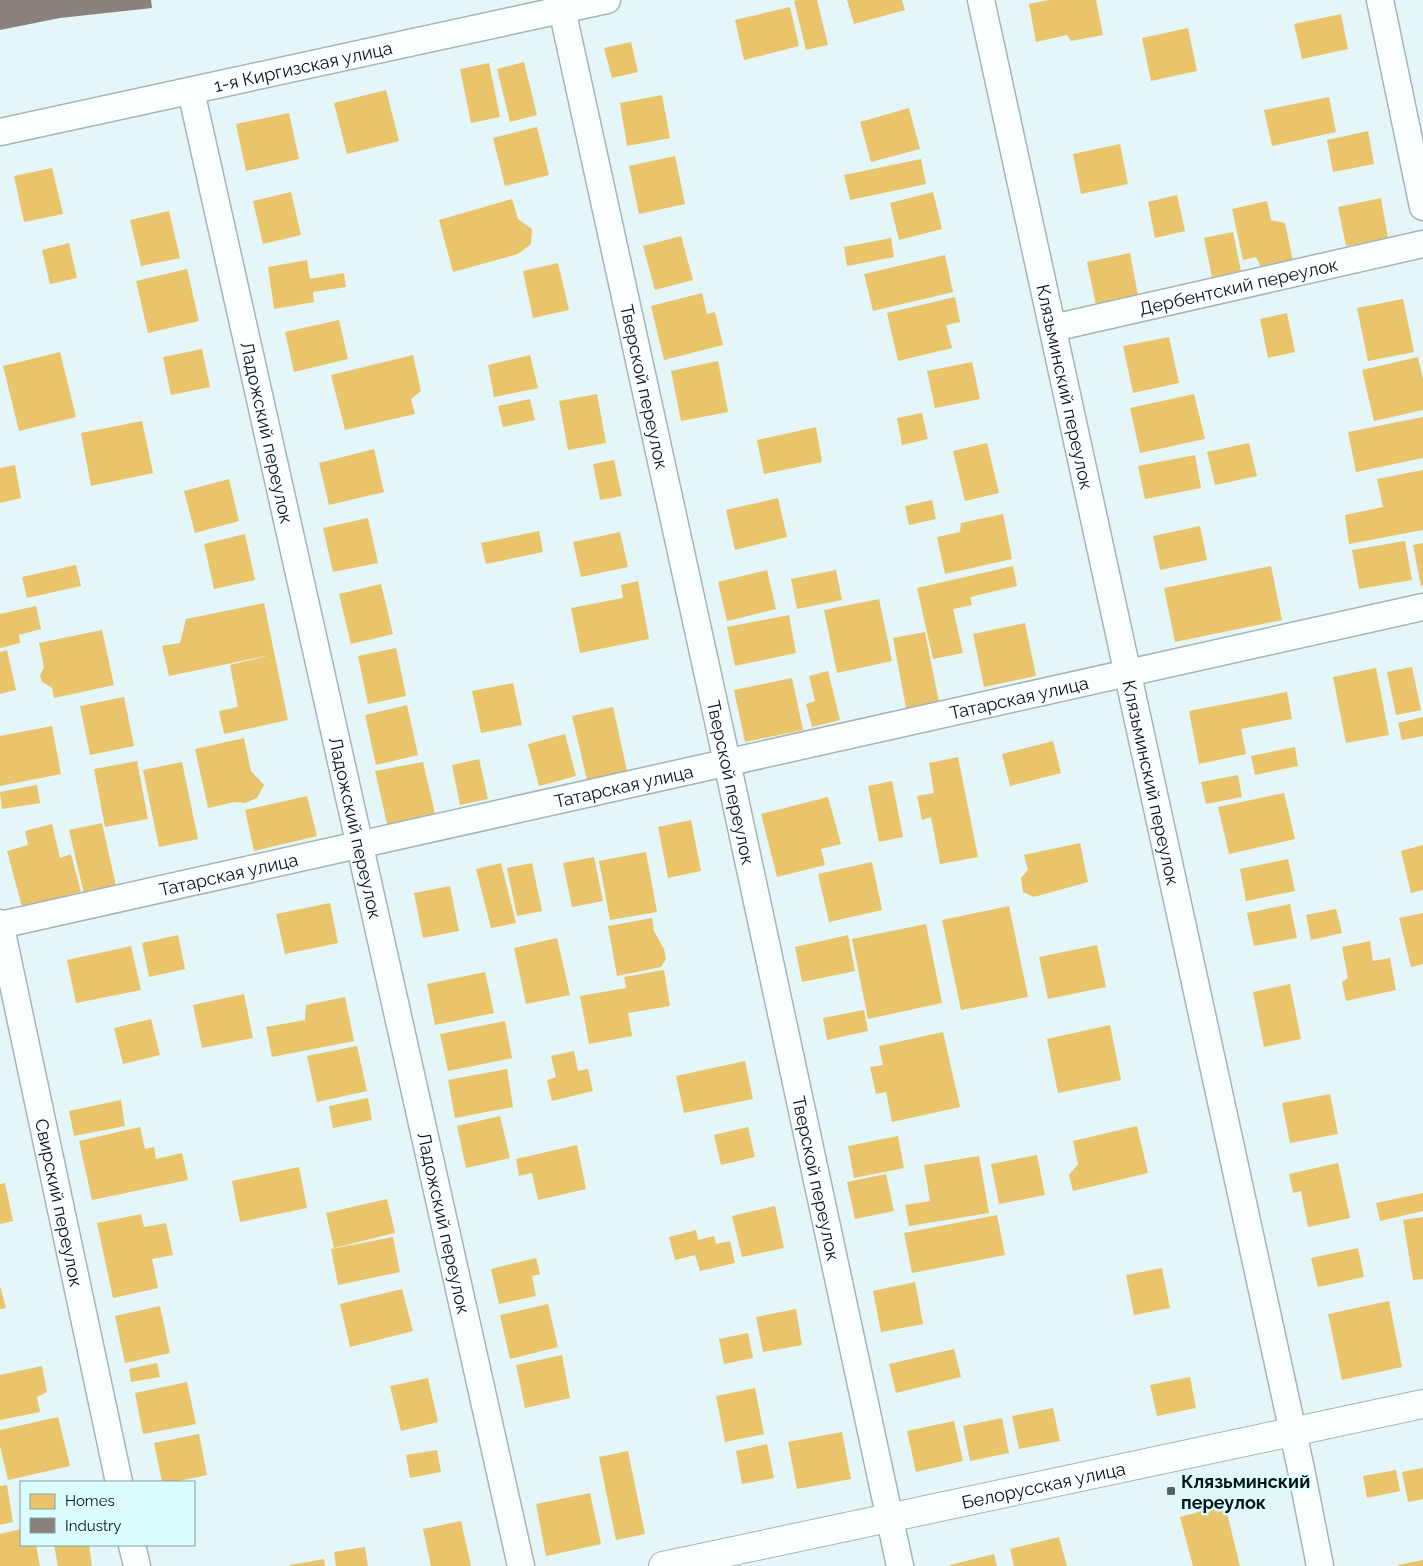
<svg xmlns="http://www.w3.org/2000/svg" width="1423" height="1566" font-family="Raleway,sans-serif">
  <rect width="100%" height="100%" fill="#e4f6f7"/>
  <g fill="#e9c46a">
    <polygon points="797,0 817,0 828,45 806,50 794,1"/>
    <polygon points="847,0 902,0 905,10 854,24"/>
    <polygon points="1049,0 1096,0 1103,35 1071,41 1067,35 1036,42 1029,4"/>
    <polygon points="790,7 799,46 744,60 735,20"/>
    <polygon points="1341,14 1348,49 1302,59 1294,24"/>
    <polygon points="1188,28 1197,71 1151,81 1142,38"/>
    <polygon points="631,42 638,72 612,78 604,48"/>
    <polygon points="524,62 537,115 510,122 497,69"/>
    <polygon points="489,63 500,117 471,123 460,69"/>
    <polygon points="386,90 399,141 347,154 334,103"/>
    <polygon points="662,95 670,138 627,146 620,103"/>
    <polygon points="1329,97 1336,132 1272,146 1264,110"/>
    <polygon points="909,108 920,149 871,162 860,122"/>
    <polygon points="289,113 299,159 246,171 236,124"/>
    <polygon points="537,127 549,175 505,186 493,138"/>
    <polygon points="1368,131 1374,164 1333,172 1327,140"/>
    <polygon points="1120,144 1128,184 1081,194 1073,154"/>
    <polygon points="675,156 685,204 639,214 629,166"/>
    <polygon points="921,159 926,184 850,200 844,175"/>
    <polygon points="52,168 63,214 24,222 14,176"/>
    <polygon points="291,192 301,235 263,244 253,201"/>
    <polygon points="933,192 942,229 899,240 890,203"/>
    <polygon points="1177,195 1185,231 1155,238 1148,202"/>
    <polygon points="1381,198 1388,238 1346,246 1338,207"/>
    <polygon points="512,199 518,219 532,229 531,244 518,254 453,272 439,220"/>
    <polygon points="1267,201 1271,220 1285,223 1293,261 1261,267 1256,257 1243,260 1232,209"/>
    <polygon points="169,211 180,258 141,266 130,220"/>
    <polygon points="1233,232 1241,271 1212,277 1204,238"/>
    <polygon points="681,236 693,280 655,290 643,246"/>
    <polygon points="891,238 894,257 847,266 844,247"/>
    <polygon points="69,243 77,278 50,284 42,250"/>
    <polygon points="1130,253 1139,301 1097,310 1087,262"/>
    <polygon points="945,255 953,292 873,311 864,274"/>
    <polygon points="307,260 310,279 344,273 346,287 313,292 314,302 274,309 268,267"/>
    <polygon points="558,263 569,310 533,318 523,271"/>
    <polygon points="187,269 199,321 148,333 136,281"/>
    <polygon points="702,293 707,314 715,312 723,345 664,360 651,306"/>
    <polygon points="955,297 960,322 946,325 952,348 898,361 887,313"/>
    <polygon points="1403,299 1414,352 1368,361 1357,308"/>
    <polygon points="1287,313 1295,352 1268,358 1260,319"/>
    <polygon points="339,320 348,359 294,372 285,332"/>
    <polygon points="1169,337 1179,383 1133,393 1123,346"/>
    <polygon points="202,349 210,387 171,395 163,357"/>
    <polygon points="60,352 76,417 19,431 3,366"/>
    <polygon points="413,355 421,391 411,399 415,414 345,430 331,375"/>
    <polygon points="530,355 538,388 494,397 488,365"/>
    <polygon points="1418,357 1423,379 1423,410 1374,421 1362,370"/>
    <polygon points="718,361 728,412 681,421 671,371"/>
    <polygon points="972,362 980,399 935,408 927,371"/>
    <polygon points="597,394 606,443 568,450 559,401"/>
    <polygon points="1194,394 1205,439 1140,453 1130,408"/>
    <polygon points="530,399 535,420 503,427 498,406"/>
    <polygon points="922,413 928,439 902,445 897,418"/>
    <polygon points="1423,417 1423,458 1356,472 1348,432"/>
    <polygon points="142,421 153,473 91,486 81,433"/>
    <polygon points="816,427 822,462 764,474 757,440"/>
    <polygon points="987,443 999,493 965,501 953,451"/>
    <polygon points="1249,443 1257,476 1215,485 1207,452"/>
    <polygon points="374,449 384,492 329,505 319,463"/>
    <polygon points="1195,455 1201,488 1145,499 1138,466"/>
    <polygon points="614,460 622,496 600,500 593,464"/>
    <polygon points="15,465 21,498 0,503 0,468"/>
    <polygon points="1423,470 1423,530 1349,544 1345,515 1383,507 1377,479"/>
    <polygon points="229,479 239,521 195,533 184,491"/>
    <polygon points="778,498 787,537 735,550 726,510"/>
    <polygon points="932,500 936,519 909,525 905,506"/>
    <polygon points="1003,514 1012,559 945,574 937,537 960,532 961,523"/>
    <polygon points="368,518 378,563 333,572 323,528"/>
    <polygon points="1200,526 1207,560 1160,570 1153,536"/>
    <polygon points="539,531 543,552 486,564 481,543"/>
    <polygon points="620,532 628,567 581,577 573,542"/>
    <polygon points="245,534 255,580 214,589 204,544"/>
    <polygon points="1405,541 1412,580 1359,589 1352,550"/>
    <polygon points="1423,543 1423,585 1421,586 1413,545"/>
    <polygon points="76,565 81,586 27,598 22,577"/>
    <polygon points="1013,566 1017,586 970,597 972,605 953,609 963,653 933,659 917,588"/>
    <polygon points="1271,566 1282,620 1175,642 1164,588"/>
    <polygon points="767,570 776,609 727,621 718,582"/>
    <polygon points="836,570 842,600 797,609 791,579"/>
    <polygon points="638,581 649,639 580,653 571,608 623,598 621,585"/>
    <polygon points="381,584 393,634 351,644 339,594"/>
    <polygon points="879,599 892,661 837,673 824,610"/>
    <polygon points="264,603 288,720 224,734 219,711 238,707 230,665 271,655 169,676 162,646 180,643 186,619"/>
    <polygon points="36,606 41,629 19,635 20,643 0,648 0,614"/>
    <polygon points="789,615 796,653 735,666 727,627"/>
    <polygon points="1025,623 1036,676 984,687 973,634"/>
    <polygon points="102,630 114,685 54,698 52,688 42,682 40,675 44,667 39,643"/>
    <polygon points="925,632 939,702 906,708 893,638"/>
    <polygon points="396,648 406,696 368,704 358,656"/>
    <polygon points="7,650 16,690 0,694 0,652"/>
    <polygon points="1412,667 1421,710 1396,715 1387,672"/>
    <polygon points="1376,668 1389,735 1346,743 1333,677"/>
    <polygon points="828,671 840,720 812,727 806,704 815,701 809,676"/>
    <polygon points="792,678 803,730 745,742 734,690"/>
    <polygon points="513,683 522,725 481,733 472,691"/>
    <polygon points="1287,692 1292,719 1241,729 1246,754 1199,764 1189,711"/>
    <polygon points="124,697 134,746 90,755 80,706"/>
    <polygon points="407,705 418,755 376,765 365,715"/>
    <polygon points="613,707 627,771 587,780 572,716"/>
    <polygon points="1423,717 1423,736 1402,740 1398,723"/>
    <polygon points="52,726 61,774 0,786 0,736"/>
    <polygon points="565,734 576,776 539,786 528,744"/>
    <polygon points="244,738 251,771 264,785 257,798 245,803 234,802 208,808 195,749"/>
    <polygon points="1053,741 1061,773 1010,786 1002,754"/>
    <polygon points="1295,747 1298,766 1255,775 1251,756"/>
    <polygon points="958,757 978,857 940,864 931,817 922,820 917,796 934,793 929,763"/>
    <polygon points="479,759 488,799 460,805 452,765"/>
    <polygon points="137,761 148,819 105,827 94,769"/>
    <polygon points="182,762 198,839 159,847 143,770"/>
    <polygon points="423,762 436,818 388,828 375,771"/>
    <polygon points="1238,775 1242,797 1206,804 1201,782"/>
    <polygon points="892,781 903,837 879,842 868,786"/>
    <polygon points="37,785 40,803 2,809 0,792"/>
    <polygon points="1284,793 1295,839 1229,854 1218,807"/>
    <polygon points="307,796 317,836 254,851 245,810"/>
    <polygon points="828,797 841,844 821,849 825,865 777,877 761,814"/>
    <polygon points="691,820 701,871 668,878 658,827"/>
    <polygon points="102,823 116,886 84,894 69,830"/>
    <polygon points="52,824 60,858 71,854 81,892 22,907 7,851 28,845 25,831"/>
    <polygon points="1080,843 1088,882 1034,897 1023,892 1021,878 1028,870 1024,855"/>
    <polygon points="1423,845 1423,890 1411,893 1401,851"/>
    <polygon points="646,852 657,912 610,920 599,861"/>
    <polygon points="594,857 603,901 572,907 563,863"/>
    <polygon points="1288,859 1295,891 1246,901 1240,869"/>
    <polygon points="872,862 882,910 829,922 818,874"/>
    <polygon points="501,863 516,923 491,928 476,869"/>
    <polygon points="532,863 542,911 517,916 507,868"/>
    <polygon points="450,886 459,931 423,938 414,893"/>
    <polygon points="330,903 338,943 285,954 276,914"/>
    <polygon points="1290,904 1297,938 1254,946 1247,913"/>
    <polygon points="1009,906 1028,997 961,1010 942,920"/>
    <polygon points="1336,909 1342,933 1311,940 1306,915"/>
    <polygon points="1423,913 1423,964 1411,967 1399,918"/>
    <polygon points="652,918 654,931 664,949 666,959 661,967 617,976 608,926"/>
    <polygon points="926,924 942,1003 868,1019 852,939"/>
    <polygon points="178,935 185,969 149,977 142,943"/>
    <polygon points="848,935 855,971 802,982 795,947"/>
    <polygon points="557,938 570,995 526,1004 514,948"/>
    <polygon points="1370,941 1373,961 1390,958 1396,990 1346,1001 1342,982 1348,978 1342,947"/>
    <polygon points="1097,945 1106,987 1048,999 1039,957"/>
    <polygon points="131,946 141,990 76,1003 67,960"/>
    <polygon points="664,970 670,1006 628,1013 632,1036 589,1044 580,996 626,988 624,977"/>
    <polygon points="485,972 494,1013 435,1025 427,984"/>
    <polygon points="1290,984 1301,1039 1264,1047 1253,992"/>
    <polygon points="244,994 253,1038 202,1048 193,1005"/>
    <polygon points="345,997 354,1041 272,1057 266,1027 305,1020 306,1005"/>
    <polygon points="864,1010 868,1031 827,1040 823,1018"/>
    <polygon points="151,1019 160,1055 123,1064 114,1028"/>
    <polygon points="505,1021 512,1058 448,1071 440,1034"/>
    <polygon points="1110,1025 1121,1080 1058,1093 1047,1039"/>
    <polygon points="943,1032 960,1107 892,1122 886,1092 876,1094 870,1067 883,1065 879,1046"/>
    <polygon points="357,1046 367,1091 317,1102 307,1056"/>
    <polygon points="574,1051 578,1071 588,1069 593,1091 552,1101 547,1080 556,1077 551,1056"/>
    <polygon points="745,1061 753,1099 684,1113 676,1076"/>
    <polygon points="507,1069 513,1107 455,1118 448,1080"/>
    <polygon points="1330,1094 1338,1134 1290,1143 1282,1103"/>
    <polygon points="368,1098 372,1120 333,1128 329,1106"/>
    <polygon points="121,1100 125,1126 74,1136 69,1111"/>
    <polygon points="500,1116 510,1158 466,1168 457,1126"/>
    <polygon points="1137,1126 1148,1173 1073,1191 1069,1175 1078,1164 1073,1141"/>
    <polygon points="140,1127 145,1149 154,1147 156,1159 182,1153 188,1180 92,1200 79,1141"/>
    <polygon points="748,1127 755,1157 721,1165 714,1135"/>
    <polygon points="898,1136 904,1168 854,1178 848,1146"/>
    <polygon points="577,1145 586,1189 538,1200 532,1173 519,1176 516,1159"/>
    <polygon points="1037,1155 1045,1195 999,1204 991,1164"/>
    <polygon points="979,1156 989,1213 909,1226 905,1205 930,1201 924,1165"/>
    <polygon points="1338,1163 1350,1218 1308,1227 1301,1191 1293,1193 1289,1174"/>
    <polygon points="299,1167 307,1208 240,1222 232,1181"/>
    <polygon points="886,1174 894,1211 855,1219 847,1182"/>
    <polygon points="5,1183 13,1221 0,1224 0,1184"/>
    <polygon points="1423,1193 1423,1211 1380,1221 1376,1203"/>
    <polygon points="387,1199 395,1233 334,1248 326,1213"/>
    <polygon points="775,1206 784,1248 742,1257 732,1216"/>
    <polygon points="141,1214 144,1227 166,1223 173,1255 152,1259 158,1288 113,1298 97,1223"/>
    <polygon points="997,1215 1005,1255 912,1273 904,1233"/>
    <polygon points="1423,1217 1423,1279 1413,1280 1403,1220"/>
    <polygon points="696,1230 698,1240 714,1236 716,1244 730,1241 735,1263 700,1271 695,1255 675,1260 669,1237"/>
    <polygon points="393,1237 400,1272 338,1285 331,1249"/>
    <polygon points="1358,1248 1364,1277 1318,1287 1311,1258"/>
    <polygon points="536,1258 540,1274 532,1276 536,1296 499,1304 491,1269"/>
    <polygon points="1162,1268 1170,1308 1134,1315 1126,1275"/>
    <polygon points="915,1282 923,1324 881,1332 873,1291"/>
    <polygon points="0,1286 6,1308 0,1309"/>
    <polygon points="402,1289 413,1331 350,1347 340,1304"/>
    <polygon points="1389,1301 1402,1367 1342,1380 1328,1314"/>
    <polygon points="548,1304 558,1347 510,1359 500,1315"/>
    <polygon points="160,1306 170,1353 125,1363 115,1316"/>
    <polygon points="796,1309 802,1345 763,1352 756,1317"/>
    <polygon points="748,1333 753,1358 724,1364 719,1339"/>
    <polygon points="954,1349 961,1377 896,1393 889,1364"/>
    <polygon points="562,1355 570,1398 525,1408 516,1365"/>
    <polygon points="157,1363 160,1377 131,1382 129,1369"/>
    <polygon points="42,1366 47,1392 37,1397 40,1412 0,1420 0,1375"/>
    <polygon points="1190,1377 1196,1408 1157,1416 1150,1385"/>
    <polygon points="428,1378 438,1422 401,1431 390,1386"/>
    <polygon points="187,1382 196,1424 143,1434 135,1393"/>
    <polygon points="755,1388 764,1434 725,1442 716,1396"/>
    <polygon points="1053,1408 1060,1441 1019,1449 1012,1416"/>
    <polygon points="58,1417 70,1466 8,1480 0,1446 0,1430"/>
    <polygon points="1002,1418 1009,1453 970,1461 963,1426"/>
    <polygon points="954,1421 963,1461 916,1472 907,1431"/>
    <polygon points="842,1432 851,1479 797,1489 788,1442"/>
    <polygon points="199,1434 207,1475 174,1482 162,1482 154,1443"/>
    <polygon points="767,1444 774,1478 742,1484 736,1451"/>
    <polygon points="437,1450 441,1472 410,1478 406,1455"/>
    <polygon points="628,1451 645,1534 616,1540 599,1457"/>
    <polygon points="1423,1468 1423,1499 1408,1502 1402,1472"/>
    <polygon points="1396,1470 1400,1491 1367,1498 1363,1476"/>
    <polygon points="7,1485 13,1522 0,1525 0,1486"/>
    <polygon points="590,1493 601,1544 546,1556 536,1504"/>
    <polygon points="1225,1505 1240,1566 1193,1566 1180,1517"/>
    <polygon points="461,1521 471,1566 431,1566 423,1529"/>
    <polygon points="21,1529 21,1545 36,1545 40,1566 0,1566 0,1534"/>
    <polygon points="1059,1537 1067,1566 1014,1566 1010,1549"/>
    <polygon points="54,1545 89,1545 92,1566 58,1566"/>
    <polygon points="365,1547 368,1566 336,1566 334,1552"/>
    <polygon points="994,1554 997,1566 950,1566 950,1565"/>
    <polygon points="324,1559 325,1566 290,1566 290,1565"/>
    <polygon points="1423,1560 1423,1566 1398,1566 1398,1565"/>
  </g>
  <polygon fill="#8a817c" points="0,0 151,0 152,8 60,18 0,30"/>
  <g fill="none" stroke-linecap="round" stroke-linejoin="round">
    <g stroke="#a5b5b6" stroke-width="29">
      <g id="minor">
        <path id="s1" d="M560,0l167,762 173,804"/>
        <path id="s2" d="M981,0l320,1469 19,97"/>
        <polyline points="1380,0 1423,207"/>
        <path id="s3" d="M191,91l330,1475"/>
        <path id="s4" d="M0,132l607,-132"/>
        <path id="s5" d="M1053,328l370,-84"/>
        <path id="s6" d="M0,923l119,559"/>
        <path id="s7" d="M0,925l1423,-318"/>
        <polyline points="132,1545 137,1566"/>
      </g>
    </g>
    <g stroke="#a5b5b6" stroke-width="30">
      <g id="secondary">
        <path id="s8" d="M663,1566l760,-162"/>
      </g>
    </g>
    <use href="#minor" stroke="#fbfefe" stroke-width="26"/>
    <use href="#secondary" stroke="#fbfefe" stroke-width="28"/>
  </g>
  <rect fill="#546465" stroke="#dcfdff" stroke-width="2" x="1166" y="1486" width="10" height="10" rx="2.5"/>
  <g text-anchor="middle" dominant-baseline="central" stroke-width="5" stroke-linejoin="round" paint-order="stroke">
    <g font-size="18" fill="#061617" stroke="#dcfdff">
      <text stroke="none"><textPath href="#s4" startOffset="310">1-я Киргизская улица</textPath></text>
      <text stroke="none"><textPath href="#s5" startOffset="190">Дербентский переулок</textPath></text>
      <text stroke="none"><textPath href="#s1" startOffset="396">Тверской переулок</textPath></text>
      <text stroke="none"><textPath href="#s2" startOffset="396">Клязьминский переулок</textPath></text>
      <text stroke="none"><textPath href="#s3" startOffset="350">Ладожский переулок</textPath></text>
      <text stroke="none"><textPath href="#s7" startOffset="1044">Татарская улица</textPath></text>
      <text stroke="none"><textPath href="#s1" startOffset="801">Тверской переулок</textPath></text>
      <text stroke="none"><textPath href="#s2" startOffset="801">Клязьминский переулок</textPath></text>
      <text stroke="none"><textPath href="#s7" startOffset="639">Татарская улица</textPath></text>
      <text stroke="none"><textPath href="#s3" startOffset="755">Ладожский переулок</textPath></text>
      <text stroke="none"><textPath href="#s7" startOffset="234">Татарская улица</textPath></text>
      <text stroke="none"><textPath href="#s1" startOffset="1206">Тверской переулок</textPath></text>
      <text stroke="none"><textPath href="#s6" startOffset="286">Свирский переулок</textPath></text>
      <text stroke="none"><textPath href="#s3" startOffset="1160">Ладожский переулок</textPath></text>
      <text stroke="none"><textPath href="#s8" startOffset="389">Белорусская улица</textPath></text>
    </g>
    <g font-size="18" font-weight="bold" fill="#061617" stroke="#dcfdff" text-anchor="start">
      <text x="1181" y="1481">Клязьминский<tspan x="1181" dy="21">переулок</tspan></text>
    </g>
  </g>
  <rect x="20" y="1481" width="175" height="65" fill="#dcfdff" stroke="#86a1a2"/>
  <rect x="30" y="1494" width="25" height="15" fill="#e9c46a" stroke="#86a1a2"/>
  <text x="65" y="1506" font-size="15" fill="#061617">Homes</text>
  <rect x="30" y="1518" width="25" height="15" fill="#8a817c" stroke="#86a1a2"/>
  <text x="65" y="1531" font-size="15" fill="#061617">Industry</text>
</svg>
